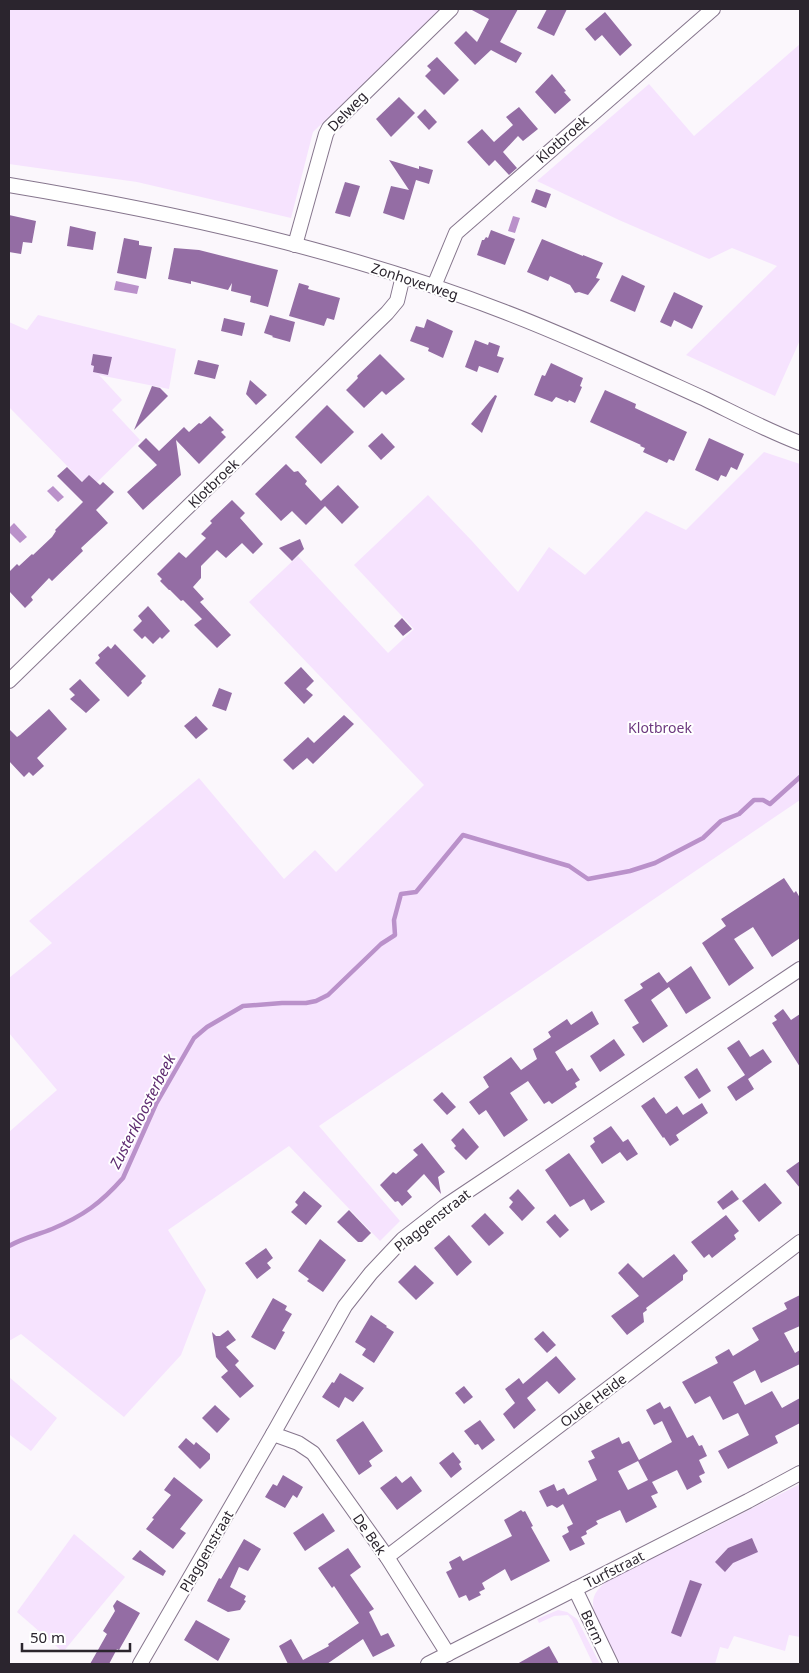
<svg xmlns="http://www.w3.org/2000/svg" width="809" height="1673" font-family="'Noto Sans',sans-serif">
  <rect width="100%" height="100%" fill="#fbf7fc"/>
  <g fill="#f6e3fe">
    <polygon points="9,9 441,9 313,132 291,218 137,182 9,164"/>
    <polygon points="800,44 800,340 775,396 686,355 777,266 732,248 709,259 619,220 537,181 649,84 694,136"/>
    <polygon points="38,315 176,349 169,389 99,375 122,400 112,410 140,440 90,489 9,407 9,322 27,330"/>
    <polygon points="764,452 800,464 800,800 319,1126 400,1221 380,1241 289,1146 168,1230 206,1290 181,1355 124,1417 21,1334 9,1341 9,1132 57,1090 9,1033 9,978 52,943 29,921 199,778 284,879 315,850 336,872 424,785 249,602 298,556 388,653 414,629 354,565 428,495 472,541 518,592 549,547 585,575 646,511 686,530"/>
    <polygon points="9,1377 57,1418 31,1451 10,1435 9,1437"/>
    <path d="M800,1484v153l-11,-2 -4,16 -51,-15 -6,13 -8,-2 -5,17h-94c-9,-15 -28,-43 -28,-61 0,-10 7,-16 14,-22l92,-47 1,1z"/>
    <polygon points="74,1534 125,1577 63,1652 17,1612"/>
    <polygon points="558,1610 567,1612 577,1619 600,1664 593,1664 572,1620 568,1615 554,1616 539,1623 537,1619"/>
  </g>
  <g fill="#ba91ca">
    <polygon points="513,216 520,218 515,233 508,231"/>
    <polygon points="116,281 139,286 137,294 114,290"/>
    <polygon points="53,486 64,497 58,502 47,491"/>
    <polygon points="14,523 27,537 20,543 9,532 9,528"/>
  </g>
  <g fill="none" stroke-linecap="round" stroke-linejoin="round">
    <path stroke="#ba91ca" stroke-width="4.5" d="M9,1246c14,-8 28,-11 43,-17 31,-13 49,-26 71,-51l33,-74 38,-66 13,-11 36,-21 39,-3h24l10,-2 12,-6 53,-51 14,-9 -1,-15 7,-26 15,-2 47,-57 106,31 19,13 42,-8 25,-8 48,-25 18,-17 18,-7 15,-14h9l7,4 30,-27"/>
  </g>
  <g fill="#946da4" fill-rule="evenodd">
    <polygon points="470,9 518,9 500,42 522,53 516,63 491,50 475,65 454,43 466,31 477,42 489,19"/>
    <polygon points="547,9 567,9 554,36 537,28"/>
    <polygon points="605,12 632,45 620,56 602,35 595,41 585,29"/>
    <polygon points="437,57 459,80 444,95 425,76 431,70 427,66"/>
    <polygon points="552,74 566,91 564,92 571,100 555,114 535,92"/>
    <polygon points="399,97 415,113 391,137 376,119"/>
    <polygon points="519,107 538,129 523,141 518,136 503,152 517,168 509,175 495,160 489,166 467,142 482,129 494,142 513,125 506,117"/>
    <polygon points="425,109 437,122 429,130 417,117"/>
    <polygon points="389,160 419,169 419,166 433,170 429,184 416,180 404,220 383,213 391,186 409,190"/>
    <polygon points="345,182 360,186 350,217 335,213"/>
    <polygon points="536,189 551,194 546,208 531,202"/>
    <polygon points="9,215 36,221 32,243 23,242 21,254 9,252"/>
    <polygon points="70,226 96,232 93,250 67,246"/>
    <polygon points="491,230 515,239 505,265 477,255 482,240 484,240 486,237 488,238"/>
    <polygon points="124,238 139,241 139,245 152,247 146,279 117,273"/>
    <polygon points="542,239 583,256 583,255 603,263 596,278 600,279 588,295 579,292 575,293 570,285 550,276 548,281 527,272"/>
    <polygon points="174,248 199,250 278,270 268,307 250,302 251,296 231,291 232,283 228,290 191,281 191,284 168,279"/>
    <polygon points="622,275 645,286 635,312 610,301"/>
    <polygon points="299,283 309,286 308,289 340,298 334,320 327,318 324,326 289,316"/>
    <polygon points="674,292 703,306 692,329 674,320 671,327 660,322"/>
    <polygon points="270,315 295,322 290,342 272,337 273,336 264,333"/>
    <polygon points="224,318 245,323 242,336 221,331"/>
    <polygon points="427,319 453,331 443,358 428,351 429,348 410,341 416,326 424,328"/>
    <polygon points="475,340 488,345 489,342 500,346 497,356 504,358 498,373 479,366 477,372 465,367"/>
    <polygon points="93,354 112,357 108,375 93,372 94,366 91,365"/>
    <polygon points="380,354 405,379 386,395 382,391 364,408 346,390 358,378 357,376"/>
    <polygon points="198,360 219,365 215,379 194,374"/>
    <polygon points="551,363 583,378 580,386 582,387 575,403 569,400 568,402 556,397 552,402 534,395 542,375 545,376"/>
    <polygon points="250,380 267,395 256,405 246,394"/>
    <polygon points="152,386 160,388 168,396 134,430"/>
    <polygon points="605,390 636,404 635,408 687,432 674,461 669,459 667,463 643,452 645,448 640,446 641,445 590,422"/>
    <polygon points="495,395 497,396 482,433 471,424"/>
    <polygon points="327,405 354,432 321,464 295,437"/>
    <polygon points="210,416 224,430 221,432 226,437 199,464 176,440 181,475 143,510 127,492 157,465 138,446 146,438 159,451 184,427 189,432 199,423 201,424"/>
    <polygon points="382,433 395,447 381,460 368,446"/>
    <polygon points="709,438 744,454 737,470 731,467 726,477 721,475 718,481 695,470"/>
    <polygon points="286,464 294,472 298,471 307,481 305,484 321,501 338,485 359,507 342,524 325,506 306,525 292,511 281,521 255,494"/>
    <polygon points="67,467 82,482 89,475 100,485 103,482 114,492 96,510 108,523 81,548 83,551 52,581 49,578 31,597 33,600 25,608 9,591 9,572 17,564 19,566 32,554 33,555 52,537 56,531 55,530 83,502 57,476"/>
    <polygon points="232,500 245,513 240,518 263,544 253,554 242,543 226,558 217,550 201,566 201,578 193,587 204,599 200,602 231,635 217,648 194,625 202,619 183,600 181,601 170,590 169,590 160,581 162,579 157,574 179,552 186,558 206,538 201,534 212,523 210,521"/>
    <polygon points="300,539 304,549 292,561 279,548"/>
    <polygon points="148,606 170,631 162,639 160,637 153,644 145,636 142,639 133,630 142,621 138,616"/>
    <polygon points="402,618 412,629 403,636 394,626"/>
    <polygon points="115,644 146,676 141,681 142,683 128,697 95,663 100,658 98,655 108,646 111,649"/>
    <polygon points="301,667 314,681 306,689 313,695 304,704 284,683"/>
    <polygon points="80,679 100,700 86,713 70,699 75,695 69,689"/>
    <polygon points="219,688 232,693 226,711 212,706"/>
    <polygon points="49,709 67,729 37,758 44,766 33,776 29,772 24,777 9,761 9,729 17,737 20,735"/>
    <polygon points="344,715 354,724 313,764 307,758 293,770 283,760 308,737 314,743"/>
    <polygon points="196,716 208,729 196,739 184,726"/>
    <polygon points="784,878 794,893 796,891 800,898 800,938 772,957 753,927 734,939 754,968 729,986 702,943 726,926 721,919"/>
    <polygon points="691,966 711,998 686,1014 669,987 651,1000 668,1026 643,1043 632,1027 639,1023 624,1000 643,988 640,984 659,972 667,983"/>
    <polygon points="783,1009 791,1020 800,1014 800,1067 772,1023 777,1020 774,1016"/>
    <polygon points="592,1011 599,1024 555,1052 567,1071 572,1068 580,1080 575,1083 577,1087 552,1104 549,1101 544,1104 528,1081 510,1093 528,1120 504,1137 486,1110 479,1115 469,1102 489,1087 483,1077 511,1057 521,1070 537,1059 533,1049 551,1037 548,1032 567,1019 571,1025"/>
    <polygon points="614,1039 625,1055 600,1072 590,1056"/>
    <polygon points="739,1040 750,1057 763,1049 772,1062 748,1079 754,1089 736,1101 727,1087 745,1075 727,1048"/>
    <polygon points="697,1068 711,1091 699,1099 684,1077"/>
    <polygon points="442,1092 456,1107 447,1115 433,1100"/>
    <polygon points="654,1097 666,1114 677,1106 683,1115 702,1103 708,1113 676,1135 679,1140 670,1146 664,1137 663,1138 641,1106"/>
    <polygon points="611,1126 623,1142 628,1139 638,1154 627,1161 620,1152 602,1164 590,1146 595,1142 593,1138"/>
    <polygon points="463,1128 479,1147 466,1160 454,1148 456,1146 451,1140"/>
    <polygon points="422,1143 445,1172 438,1177 441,1194 424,1174 407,1191 412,1197 402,1206 398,1201 395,1202 380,1185 393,1172 396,1174 418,1155 413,1150"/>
    <polygon points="569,1153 605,1202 591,1211 584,1199 570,1207 545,1170"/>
    <polygon points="800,1161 800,1188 786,1171"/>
    <polygon points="765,1183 782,1203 759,1222 742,1201"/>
    <polygon points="518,1189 535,1208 522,1221 509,1207 513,1202 509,1198"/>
    <polygon points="732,1190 739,1199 723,1210 717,1202"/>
    <polygon points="304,1191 322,1206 306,1225 291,1212 298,1205 295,1202"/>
    <polygon points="349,1210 371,1233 362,1242 358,1242 337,1222"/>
    <polygon points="485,1213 504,1233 489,1246 471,1226"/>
    <polygon points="555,1214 569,1230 560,1238 546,1222"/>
    <polygon points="726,1215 739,1231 734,1235 736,1239 712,1258 709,1254 704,1258 691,1242"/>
    <polygon points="449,1235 472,1262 457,1276 434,1248"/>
    <polygon points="320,1239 346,1260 323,1292 307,1281 309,1279 298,1271"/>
    <polygon points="266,1248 273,1258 267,1263 271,1268 257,1279 245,1263"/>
    <polygon points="674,1254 688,1271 683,1275 683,1280 646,1308 647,1310 643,1313 644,1322 627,1335 611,1316 639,1296 618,1273 628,1263 643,1278"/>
    <polygon points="415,1265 434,1283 416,1300 398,1282"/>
    <polygon points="800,1295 800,1326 784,1333 795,1353 800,1350 800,1364 761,1383 755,1370 733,1382 745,1405 772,1391 782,1408 800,1398 800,1423 775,1436 778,1443 728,1469 718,1451 749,1435 738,1413 723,1420 710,1396 695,1404 682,1382 718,1363 715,1357 729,1349 733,1356 759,1340 752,1328 787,1309 784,1303"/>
    <polygon points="273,1298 287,1306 285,1310 292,1314 282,1331 285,1332 275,1350 251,1337"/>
    <polygon points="371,1315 387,1326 386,1327 394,1332 374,1363 362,1355 366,1349 355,1342"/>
    <polygon points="228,1330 236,1340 226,1347 239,1361 235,1365 254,1386 240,1398 221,1377 228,1371 216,1357 212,1332 216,1336 220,1336"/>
    <polygon points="543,1331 556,1345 547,1353 534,1339"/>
    <polygon points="556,1356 576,1379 559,1394 547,1381 527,1398 536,1410 514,1429 503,1414 515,1403 505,1389 519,1378 523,1384"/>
    <polygon points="340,1373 364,1388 353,1402 345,1397 339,1408 322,1397 332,1382 334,1383"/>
    <polygon points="464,1386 473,1397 464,1404 455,1393"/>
    <path d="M660,1402l4,7 6,-3 17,32 6,-3 6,11 3,-1 5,11 -8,4 6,13 -6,3 3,6 -15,8 -10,-20 -25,12 6,11 -7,3 6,11 -31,16 -6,-13 -24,11 2,3 -12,7 1,3 -6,3 4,7 -15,7 -8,-15 7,-4 -2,-5 6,-3 -10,-20 -6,4 -5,-3 -5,2 -8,-16 15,-7 3,7 7,-3 4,7 29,-15 -9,-19 7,-3 -4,-7 28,-14 3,7 7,-3 10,19 33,-18 -10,-21 -8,4 -8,-15zM638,1461l10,19 -20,10 -10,-19z"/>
    <polygon points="215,1405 230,1419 217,1433 202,1418"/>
    <polygon points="480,1420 495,1440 482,1450 478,1444 475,1445 464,1431"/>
    <polygon points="363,1421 383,1451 369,1461 372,1466 359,1475 336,1440"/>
    <polygon points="186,1438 194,1445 196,1442 210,1454 210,1459 200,1469 178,1447"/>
    <polygon points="453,1452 461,1462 459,1464 462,1469 451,1478 439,1463"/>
    <polygon points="283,1475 303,1487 297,1498 293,1495 285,1508 265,1497 273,1484 277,1486"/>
    <polygon points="396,1476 402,1483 411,1476 422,1491 397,1510 380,1488"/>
    <polygon points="174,1477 203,1500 180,1529 186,1533 173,1549 146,1529 154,1519 152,1518 171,1495 164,1490"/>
    <polygon points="521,1510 523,1512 525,1511 533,1526 531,1527 550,1561 511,1581 505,1569 482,1583 485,1589 479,1592 481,1595 469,1601 466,1595 459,1598 446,1572 452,1569 449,1562 460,1556 463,1561 512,1536 504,1520"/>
    <polygon points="323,1513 335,1531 305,1551 293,1533"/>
    <polygon points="752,1538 758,1552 733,1563 725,1572 715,1562 728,1548"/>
    <polygon points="244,1539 261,1549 248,1571 239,1567 230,1587 246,1596 244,1600 246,1601 240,1610 228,1612 207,1601 219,1578 221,1579"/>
    <polygon points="348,1548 361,1567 350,1575 374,1609 369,1612 381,1636 388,1633 395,1646 373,1657 363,1639 327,1664 288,1664 279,1646 291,1639 303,1660 329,1646 328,1644 359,1623 334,1586 332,1588 318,1568"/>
    <polygon points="140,1550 166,1571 163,1576 132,1559"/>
    <polygon points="690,1580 702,1584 681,1637 671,1633"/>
    <polygon points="117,1600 140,1613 119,1650 117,1649 109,1664 90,1664 107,1634 103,1631 115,1611 113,1606"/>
    <polygon points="196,1620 230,1639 218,1661 184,1640"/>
    <polygon points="549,1646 559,1664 517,1664"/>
  </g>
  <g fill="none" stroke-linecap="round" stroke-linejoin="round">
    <g stroke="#86768d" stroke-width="16">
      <g id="minor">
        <path d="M9,185c168,28 336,65 496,127 68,26 134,57 200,87 31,15 63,32 95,44"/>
        <polyline points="295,245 326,134 329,128 451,9"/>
        <polyline points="434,286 456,233 713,9"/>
        <polyline points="9,681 387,313 397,301 403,276"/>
        <polyline points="273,1434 298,1443 313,1453 387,1557 448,1654"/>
        <polyline points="387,1557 800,1242"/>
        <polyline points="575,1589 611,1664"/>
        <polyline points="140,1664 273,1434 345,1306 371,1273 403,1239 444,1207 800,969"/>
        <polyline points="428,1664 748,1501 800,1473"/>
      </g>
    </g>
    <use href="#minor" stroke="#fff" stroke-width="14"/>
  </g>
  <g text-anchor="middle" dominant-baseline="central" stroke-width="4" stroke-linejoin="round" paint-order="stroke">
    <g font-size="14" fill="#2b252e" stroke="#fff">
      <text transform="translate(347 111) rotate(-46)">Delweg</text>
      <text transform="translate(562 139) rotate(-41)">Klotbroek</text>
      <text transform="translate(415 281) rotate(18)">Zonhoverweg</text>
      <text transform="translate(213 483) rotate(-44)">Klotbroek</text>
      <text transform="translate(432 1220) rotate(-38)">Plaggenstraat</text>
      <text transform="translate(593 1400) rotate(-37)">Oude Heide</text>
      <text transform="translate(370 1534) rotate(55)">De Bek</text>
      <text transform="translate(206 1551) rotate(-60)">Plaggenstraat</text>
      <text transform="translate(614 1569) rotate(-27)">Turfstraat</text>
      <text transform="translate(593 1627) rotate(65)">Berm</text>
    </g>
    <g font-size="14" fill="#6c387f" stroke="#fff">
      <text x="660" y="727">Klotbroek</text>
    </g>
    <g font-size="15" font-style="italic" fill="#5d2a70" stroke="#fff">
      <text transform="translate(142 1111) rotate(-63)">Zusterkloosterbeek</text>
    </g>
  </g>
  <rect width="809" height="1673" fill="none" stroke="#2b252e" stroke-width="20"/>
  <path d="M22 1643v8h108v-8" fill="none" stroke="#2b252e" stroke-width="2.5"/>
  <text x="30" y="1643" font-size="15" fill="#2b252e" stroke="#ffffff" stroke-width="4" paint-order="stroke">50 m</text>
</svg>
